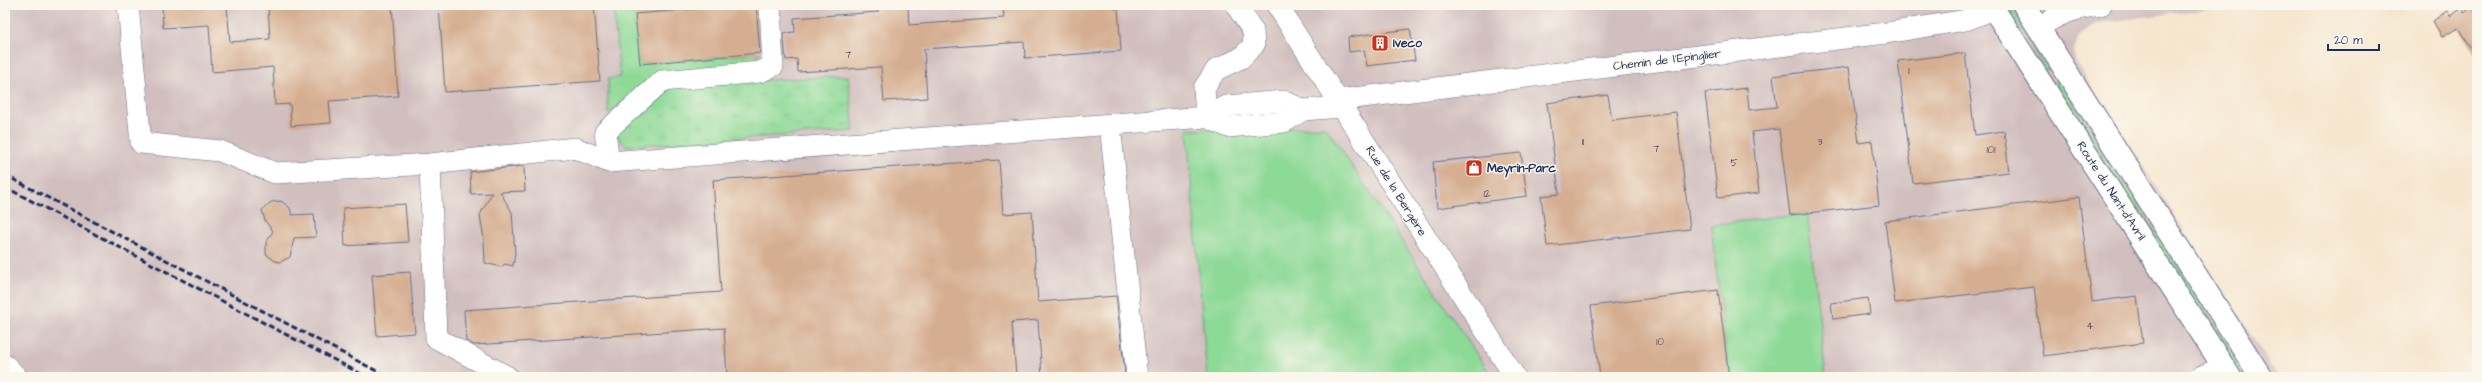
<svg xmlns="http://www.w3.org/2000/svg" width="2482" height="382" font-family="'Architects Daughter',sans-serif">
  <defs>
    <pattern id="park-tufts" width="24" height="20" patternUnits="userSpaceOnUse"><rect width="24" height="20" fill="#8dd996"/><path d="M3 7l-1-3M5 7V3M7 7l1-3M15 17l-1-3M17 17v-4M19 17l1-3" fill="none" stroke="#79bb84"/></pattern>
  </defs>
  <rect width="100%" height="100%" fill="#fbf7ec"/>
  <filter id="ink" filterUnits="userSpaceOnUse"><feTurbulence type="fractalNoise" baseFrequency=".025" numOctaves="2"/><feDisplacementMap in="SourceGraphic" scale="8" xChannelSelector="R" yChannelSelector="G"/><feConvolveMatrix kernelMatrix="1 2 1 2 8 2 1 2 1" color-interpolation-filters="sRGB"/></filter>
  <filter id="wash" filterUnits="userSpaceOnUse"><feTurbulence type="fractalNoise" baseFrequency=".012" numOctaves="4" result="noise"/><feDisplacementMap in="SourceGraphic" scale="16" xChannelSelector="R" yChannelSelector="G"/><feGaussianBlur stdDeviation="0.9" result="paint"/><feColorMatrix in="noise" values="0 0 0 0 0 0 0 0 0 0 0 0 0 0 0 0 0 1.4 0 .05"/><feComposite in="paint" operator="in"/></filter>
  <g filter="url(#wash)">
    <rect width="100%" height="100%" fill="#f6e6cf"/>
    <polygon fill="#d1bfbf" points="5,5 2240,5 2097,23 2080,34 2073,52 2076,62 2278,377 5,377"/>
    <g fill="#8dd996" stroke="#54847a">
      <polygon points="613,5 671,5 671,11 635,14 640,64 761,53 746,67 658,74 608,114 608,79 620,77"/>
      <polygon points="2005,5 2010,5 2050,68 2046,70"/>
      <polygon points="2059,80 2248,377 2242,377 2054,83"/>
      <polygon points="1325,127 1334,139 1492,377 1207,377 1187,130"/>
      <polygon points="1807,213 1826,377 1729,377 1711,225"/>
    </g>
    <polygon fill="url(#park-tufts)" stroke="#54847a" points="848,76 854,131 626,146 614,133 668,85"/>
    <g id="blocks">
      <g fill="#d5ae91">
        <polygon points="162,5 227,5 230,42 270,39 268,5 392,5 398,96 329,101 331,123 291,126 290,104 275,105 273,67 212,72 209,25 163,28"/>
        <polygon points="439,5 594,5 600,81 445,92"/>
        <polygon points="740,5 756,5 760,53 640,64 635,14"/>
        <polygon points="878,5 908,5 909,25 1004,18 1003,5 1114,5 1114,9 1118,8 1121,51 1025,58 1024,42 924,49 927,98 884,101 881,67 798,72 797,59 786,60 783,33 795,32 794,18 878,12"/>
        <polygon points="2473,6 2477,15 2477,57 2458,28 2442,37 2433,21 2447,11 2450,16 2461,8 2464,13"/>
        <polygon points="1410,29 1415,60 1367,66 1364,50 1349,52 1348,37"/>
        <polygon points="1965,53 1975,135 2004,131 2009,172 1913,183 1898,61"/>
        <polygon points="1849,67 1859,143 1872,141 1879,205 1790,215 1779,129 1752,132 1759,193 1718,198 1705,93 1747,88 1749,110 1777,107 1773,76"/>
        <polygon points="1608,95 1612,120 1676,112 1690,229 1547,246 1541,196 1559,194 1547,103"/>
        <polygon points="1521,153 1527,196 1437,208 1433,162"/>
        <polygon points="999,160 1003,214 1032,212 1038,302 1116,296 1125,374 1121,374 1121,377 1042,377 1038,320 1012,322 1016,377 727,377 724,328 474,345 466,341 464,310 721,292 713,180"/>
        <polygon points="524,166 525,191 500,192 512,212 515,253 513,266 505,264 501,267 485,263 484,239 480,215 492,193 471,194 470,172"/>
        <polygon points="2079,197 2092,302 2137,296 2143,343 2043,356 2034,287 1895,303 1885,221"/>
        <polygon points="281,201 290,208 292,215 314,214 316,237 294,238 290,257 280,262 275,261 266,254 266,243 273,231 265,221 262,210 271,202"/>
        <polygon points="405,204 408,242 345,246 343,208"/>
        <polygon points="410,272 415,333 377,336 372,275"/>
        <polygon points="1718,290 1729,377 1600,377 1591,306"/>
        <polygon points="1868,298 1870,314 1833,319 1831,303"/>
      </g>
    </g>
  </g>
  <g filter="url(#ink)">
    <use href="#blocks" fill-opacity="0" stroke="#686f86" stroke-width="1"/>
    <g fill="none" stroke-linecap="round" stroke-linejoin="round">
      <g stroke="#686f86" stroke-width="22">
        <g id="minor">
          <polyline points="128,5 141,143 220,151 275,173 430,164 575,148 609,162 1206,117 1226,106 1284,101 1303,110 1342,107"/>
          <polyline points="1277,5 1515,377"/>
          <path d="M2039,28c19,-15 38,-20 62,-23"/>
          <polyline points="1338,100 1886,33 1966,20 1994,9"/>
          <polyline points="1206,117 1204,88 1216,70 1241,58 1254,45 1253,31 1236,5"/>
          <polyline points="1206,117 1228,127 1284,122 1303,110"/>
          <polyline points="1110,125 1137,377"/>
          <polyline points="609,162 605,132 662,81 760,72 773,66 770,5"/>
          <polyline points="430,164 436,338 508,377"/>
          <polyline points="5,365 17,377"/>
          <polyline points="2200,377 2224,367"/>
        </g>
      </g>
      <g stroke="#686f86" stroke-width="24">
        <g id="major">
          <polyline points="1991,5 2230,377"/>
          <polyline points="2024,5 2261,377"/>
        </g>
      </g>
      <use href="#minor" stroke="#fff" stroke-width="21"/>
      <use href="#major" stroke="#fff" stroke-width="22"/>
      <g stroke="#1b2f5e" stroke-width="3" stroke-dasharray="6 3" stroke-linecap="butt">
        <polyline points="5,175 388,377"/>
        <polyline points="5,187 367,377"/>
      </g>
    </g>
  </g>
  <defs>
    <g id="building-square" transform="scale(0.9)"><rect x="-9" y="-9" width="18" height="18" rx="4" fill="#c8321e" stroke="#fbf7ec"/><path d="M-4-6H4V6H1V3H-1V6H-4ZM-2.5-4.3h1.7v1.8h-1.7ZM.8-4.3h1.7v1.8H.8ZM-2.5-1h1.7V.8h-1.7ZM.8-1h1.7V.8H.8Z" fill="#fff"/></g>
    <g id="shop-square" transform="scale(0.9)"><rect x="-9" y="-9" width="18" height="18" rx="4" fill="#c8321e" stroke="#fbf7ec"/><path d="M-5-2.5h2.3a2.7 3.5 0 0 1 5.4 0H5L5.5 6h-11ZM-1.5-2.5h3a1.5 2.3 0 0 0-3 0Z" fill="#fff"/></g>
  </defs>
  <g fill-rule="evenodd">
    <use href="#building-square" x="1380" y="43"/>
    <use href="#shop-square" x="1474" y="168"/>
  </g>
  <g text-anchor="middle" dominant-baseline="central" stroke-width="3" stroke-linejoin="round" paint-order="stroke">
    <g font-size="10" fill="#4a4f6b">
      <text x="848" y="55">7</text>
      <text x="1909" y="71">1</text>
      <text x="1583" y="142">11</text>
      <text x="1820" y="142">3</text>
      <text x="1656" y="149">7</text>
      <text x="1991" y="150">101</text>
      <text x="1734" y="163">5</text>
      <text x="1487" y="194">12</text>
      <text x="2090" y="326">4</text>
      <text x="1660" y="342">10</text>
    </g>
    <g font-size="12" font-weight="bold" fill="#1b2f5e" stroke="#fbf7ec" text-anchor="start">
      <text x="1393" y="43">Iveco</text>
      <text x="1487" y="168">Meyrin-Parc</text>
    </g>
    <g font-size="12" fill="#1b2f5e" stroke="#fbf7ec">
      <text transform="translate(1667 60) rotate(-7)">Chemin de l'Epinglier</text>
      <text transform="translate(1396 191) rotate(58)">Rue de la Bergère</text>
      <text transform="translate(2111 191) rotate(57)">Route du Nant-d'Avril</text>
    </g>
  </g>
  <rect width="2482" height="382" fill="none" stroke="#fbf7ec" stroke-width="20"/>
  <path d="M2328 44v6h51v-6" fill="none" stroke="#1b2f5e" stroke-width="2"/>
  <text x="2334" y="44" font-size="12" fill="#1b2f5e" stroke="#fbf7ec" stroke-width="3" paint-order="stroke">20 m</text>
</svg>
